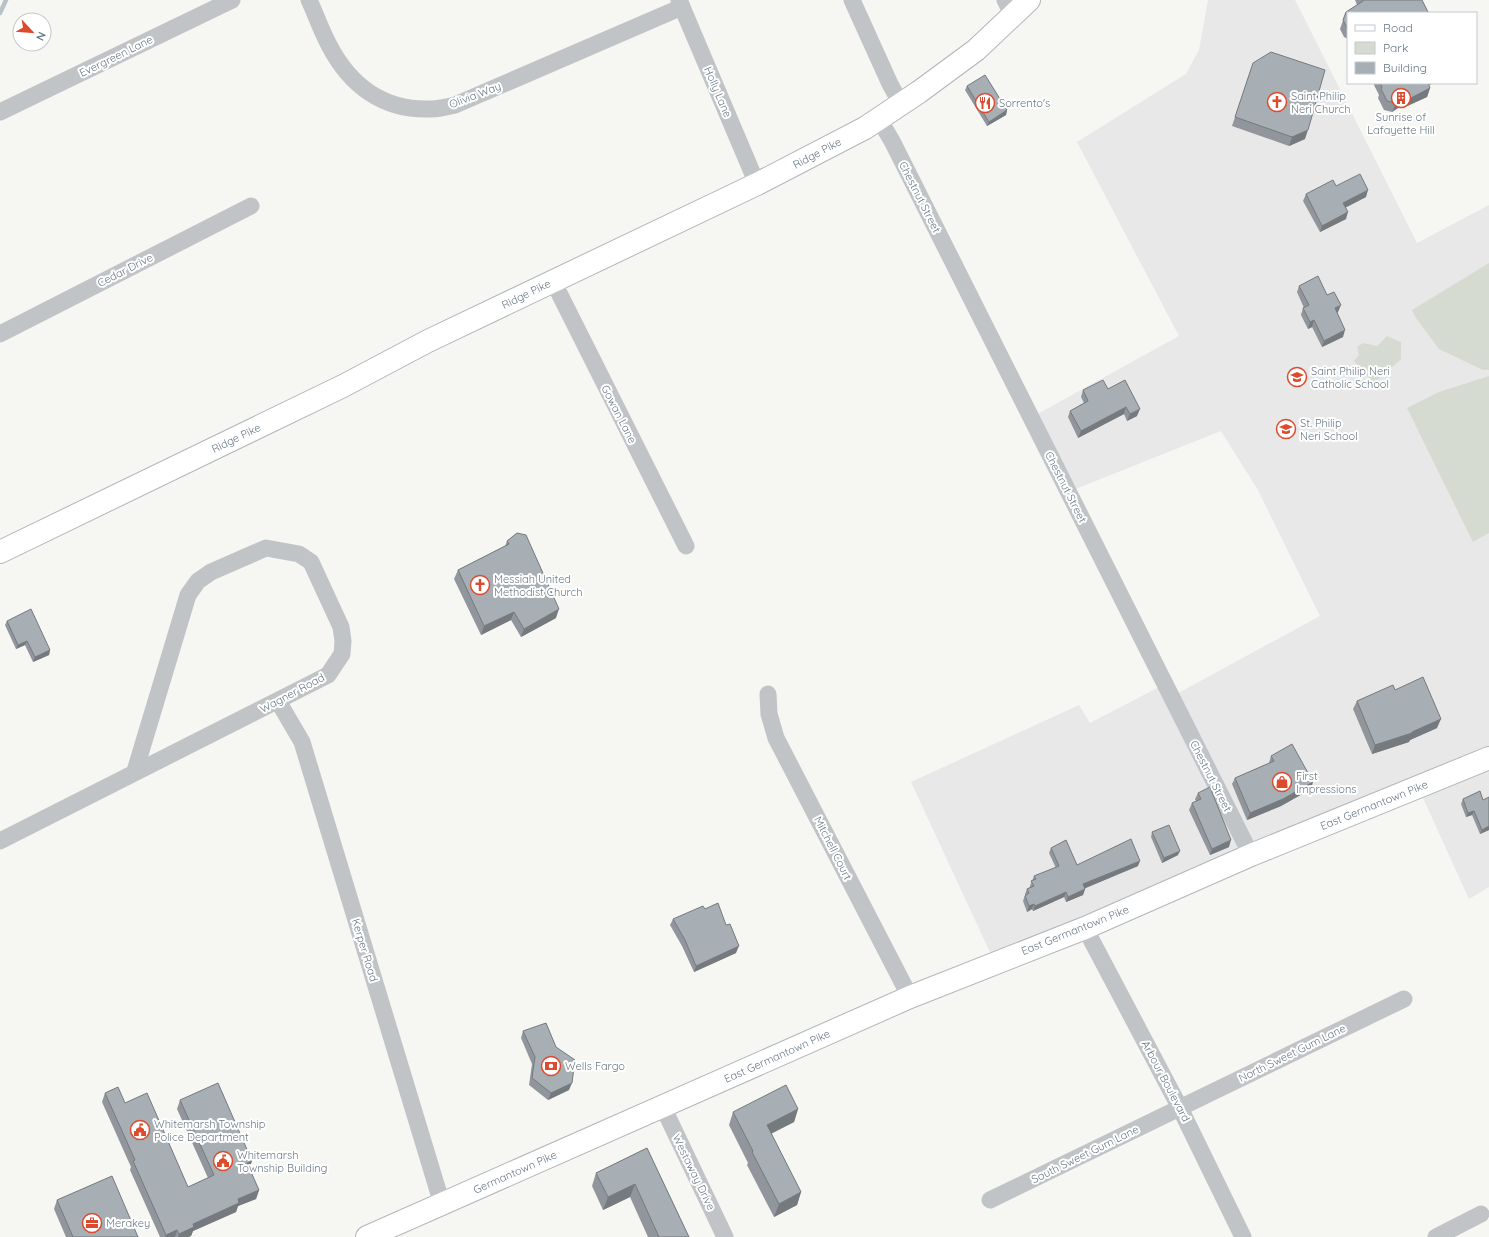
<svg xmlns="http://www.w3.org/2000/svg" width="1489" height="1237" font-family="Quicksand,sans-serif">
  <rect width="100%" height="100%" fill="#f6f6f3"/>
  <polygon fill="#e7e8e7" points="1208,0 1295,0 1417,243 1489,205 1489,887 1469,899 1418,787 995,963 911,782 1079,705 1090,723 1165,684 1171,697 1320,616 1258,490 1221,431 1068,492 1032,417 1179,336 1077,142 1186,74 1199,50"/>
  <g fill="#d6dbd2">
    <polygon points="1489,263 1489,370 1483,370 1439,349 1416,318 1412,310"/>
    <polygon points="1387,336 1401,342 1401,359 1374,383 1354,361 1359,355 1357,347 1363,343 1377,346"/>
    <polygon points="1489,376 1489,533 1473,542 1407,408 1439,392"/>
  </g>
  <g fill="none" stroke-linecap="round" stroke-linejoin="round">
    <polyline stroke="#b7c3c7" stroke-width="4.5" points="0,13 6,0"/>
    <g stroke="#b1b6ba" stroke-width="24">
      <g id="primary">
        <polyline points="0,552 343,386 428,341 757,184 865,128 919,92 976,50 1029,0"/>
        <polyline points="367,1237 910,997 1085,928 1251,855 1489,758"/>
      </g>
    </g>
    <g stroke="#c0c4c7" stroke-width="17">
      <path d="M309,0c7,15 12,30 20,45 21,41 55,66 102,64 8,0 16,-2 24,-4l227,-98"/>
      <polyline points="679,0 757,184"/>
      <polyline points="852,0 890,84 901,104"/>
      <polyline points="1005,0 1013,16"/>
      <polyline points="0,112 232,0"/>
      <polyline points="879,119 892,141 1251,855"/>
      <polyline points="553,281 686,546"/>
      <polyline points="0,334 251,206"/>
      <polyline points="768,694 769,714 776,738 910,997"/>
      <polyline points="278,701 302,742 442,1204"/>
      <polyline points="0,841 328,675 342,654 343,641 341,627 311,562 299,554 266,548 211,572 198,581 188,595 135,771"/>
      <polyline points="1085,928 1180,1108 1243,1237"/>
      <polyline points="663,1107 725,1237"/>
      <polyline points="990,1200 1404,999"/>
      <polyline points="1436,1237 1481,1214"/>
    </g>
    <use href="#primary" stroke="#fff" stroke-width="22"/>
  </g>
  <g fill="#90969b">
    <polygon points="1355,0 1422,0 1428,12 1428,13 1348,13 1348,39 1344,37 1340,29 1346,12 1357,5"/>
    <polygon points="1250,72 1305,139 1289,146 1232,126"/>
    <polygon points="1375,83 1434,83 1429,85 1430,88 1427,97 1405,107 1404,104 1392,112 1384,110 1378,98 1379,95 1374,85"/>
    <polygon points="967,86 1007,110 1006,115 987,126 965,90"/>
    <polygon points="1336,186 1366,197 1346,207 1346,219 1320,232 1303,201 1306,194"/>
    <polygon points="1299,286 1327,295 1338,312 1337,313 1343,337 1322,347 1312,327 1308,329 1301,315 1303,308 1304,308 1297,292"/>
    <polygon points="1108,389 1137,416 1127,421 1124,414 1078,438 1068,417 1070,411 1084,403 1081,397 1083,390"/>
    <polygon points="517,533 556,618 521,637 511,620 481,635 454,579 458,570 505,546 507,541"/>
    <polygon points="7,621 50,650 49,655 33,662 25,645 16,649 5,625"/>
    <polygon points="1395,690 1437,728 1410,740 1409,742 1372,754 1353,709 1357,701"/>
    <polygon points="1271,756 1311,789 1281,806 1247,820 1232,784 1235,778 1269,763"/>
    <polygon points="1480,791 1489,830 1480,834 1472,815 1466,817 1461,804 1463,799"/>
    <polygon points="1198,793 1229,847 1210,855 1189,810 1192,803 1196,801 1195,799"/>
    <polygon points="1152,832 1178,855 1162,863 1151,837"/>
    <polygon points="1051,848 1077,865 1138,866 1085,888 1085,889 1083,895 1066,902 1064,897 1033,911 1032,909 1027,912 1023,901 1025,895 1025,894 1027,889 1030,887 1030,886 1034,876 1056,868 1049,853"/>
    <polygon points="705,909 726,925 736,953 694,972 682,946 670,925 673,919"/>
    <polygon points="523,1031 569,1090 548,1100 529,1085 532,1064 521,1038"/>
    <polygon points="105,1093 125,1103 188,1187 208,1178 177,1109 180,1100 249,1169 259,1190 256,1199 238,1206 236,1212 193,1231 191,1236 188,1237 160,1237 130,1170 131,1167 102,1102"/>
    <polygon points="798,1109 794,1122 771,1134 801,1192 797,1205 774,1217 747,1165 748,1163 729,1125 733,1112"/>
    <polygon points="647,1148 689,1237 648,1237 630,1197 603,1210 592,1186 596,1173"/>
    <polygon points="57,1200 138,1237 66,1237 54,1209"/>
  </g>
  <g fill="#757a7e">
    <polygon points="1424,83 1434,83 1422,88"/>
    <polygon points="1430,88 1427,97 1405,107 1409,99"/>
    <polygon points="1407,95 1404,104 1392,112 1396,103"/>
    <polygon points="1007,110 1006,115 987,126 989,122"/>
    <polygon points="1308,130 1305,139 1289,146 1292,137"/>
    <polygon points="1368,190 1366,197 1341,210 1343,203"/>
    <polygon points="1348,212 1346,219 1320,232 1322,226"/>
    <polygon points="1341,305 1338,312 1332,315 1335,308"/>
    <polygon points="1314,320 1312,327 1308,329 1310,322"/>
    <polygon points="1345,330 1343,337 1322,347 1324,341"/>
    <polygon points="1126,407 1124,414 1078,438 1081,431"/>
    <polygon points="1140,409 1137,416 1127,421 1130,414"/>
    <polygon points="559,609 556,618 521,637 524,629"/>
    <polygon points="514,612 511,620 481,635 484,626"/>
    <polygon points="27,641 25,645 16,649 18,645"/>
    <polygon points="50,650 49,655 33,662 35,657"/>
    <polygon points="1441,719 1437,728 1410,740 1409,742 1372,754 1375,745 1412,732"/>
    <polygon points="1313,782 1311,789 1281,806 1247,820 1250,813"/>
    <polygon points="1474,811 1472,815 1466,817 1468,813"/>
    <polygon points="1489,826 1489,830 1480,834 1482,830"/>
    <polygon points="1231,840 1229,847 1210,855 1212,849"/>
    <polygon points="1180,851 1178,855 1162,863 1164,858"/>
    <polygon points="1140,861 1138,866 1081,890 1083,884"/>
    <polygon points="1085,889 1083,895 1066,902 1068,897"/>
    <polygon points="1066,892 1064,897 1033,911 1035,906"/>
    <polygon points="1034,904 1032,909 1027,912 1029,906"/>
    <polygon points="739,946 736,953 694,972 696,966"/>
    <polygon points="572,1083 569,1090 548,1100 551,1093"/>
    <polygon points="798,1109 794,1122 762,1138 767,1125"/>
    <polygon points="252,1161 249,1170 247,1163"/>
    <polygon points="635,1184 630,1197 603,1210 608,1197"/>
    <polygon points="259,1190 256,1199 238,1206 236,1212 193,1231 191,1236 188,1237 178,1237 179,1234 193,1224 238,1199"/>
    <polygon points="801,1192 797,1205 774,1217 779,1204"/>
    <polygon points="177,1230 175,1237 165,1237 166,1235"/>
  </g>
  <g fill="#a7afb4" stroke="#757a7e">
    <polygon points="1363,0 1422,0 1428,12 1425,13 1348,13 1348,29 1347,28 1343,20 1346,12 1363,1"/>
    <polygon points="1271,52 1325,70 1308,130 1292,137 1235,117 1253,63"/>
    <polygon points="985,75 1007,110 989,122 967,86"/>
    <polygon points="1380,83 1428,83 1430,88 1409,99 1407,95 1396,103 1387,101 1381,89 1382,87"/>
    <polygon points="1360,174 1368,190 1343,203 1348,212 1322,226 1306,194 1333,180 1336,186"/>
    <polygon points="1318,276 1327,295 1334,292 1341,305 1335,308 1345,330 1324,341 1314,320 1310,322 1303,308 1309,305 1299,286"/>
    <polygon points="1103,380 1108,389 1125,380 1140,409 1130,414 1126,407 1081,431 1070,411 1088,401 1083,390"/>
    <polygon points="517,533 526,535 559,609 524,629 514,612 484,626 458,570 509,544 507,541"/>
    <polygon points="31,609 50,650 35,657 27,641 18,645 7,621"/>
    <polygon points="1423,677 1441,719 1412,732 1412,733 1375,745 1357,701 1393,685 1395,690"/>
    <polygon points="1292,744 1313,782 1283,799 1250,813 1235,778 1274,761 1271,756"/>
    <polygon points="1210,787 1231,840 1212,849 1192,803 1201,799 1198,793"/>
    <polygon points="1480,791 1483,800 1489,797 1489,826 1482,830 1474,811 1468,813 1463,799"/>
    <polygon points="1169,825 1180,851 1164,858 1152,832"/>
    <polygon points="1131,839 1140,861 1083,884 1085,889 1068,897 1066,892 1035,906 1034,904 1029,906 1025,896 1029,893 1027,889 1034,886 1031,881 1036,879 1034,876 1059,866 1051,848 1066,840 1077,865"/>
    <polygon points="718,903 726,925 730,924 739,946 696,966 685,940 673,919 703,906 705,909"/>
    <polygon points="546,1023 556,1047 575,1060 572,1083 551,1093 532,1078 535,1057 523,1031"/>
    <polygon points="218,1083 252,1161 247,1163 259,1190 238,1199 239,1203 193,1224 194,1227 179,1234 177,1230 166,1235 133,1161 135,1160 105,1093 118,1087 125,1103 147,1093 188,1187 214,1175 180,1100"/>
    <polygon points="786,1085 798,1109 767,1125 801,1192 779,1204 752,1152 753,1151 733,1112"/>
    <polygon points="647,1148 689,1237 659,1237 635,1184 608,1197 596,1173"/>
    <polygon points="112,1176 138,1237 73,1237 57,1200"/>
  </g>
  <defs>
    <g id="building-ring" transform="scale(1)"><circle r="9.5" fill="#fff" stroke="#dc4b2e" stroke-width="1.5"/><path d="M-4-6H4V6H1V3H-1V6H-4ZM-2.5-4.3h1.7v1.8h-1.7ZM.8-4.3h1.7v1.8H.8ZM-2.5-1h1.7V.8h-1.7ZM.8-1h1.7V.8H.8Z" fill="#dc4b2e"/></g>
    <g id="church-ring" transform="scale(1)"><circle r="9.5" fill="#fff" stroke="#dc4b2e" stroke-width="1.5"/><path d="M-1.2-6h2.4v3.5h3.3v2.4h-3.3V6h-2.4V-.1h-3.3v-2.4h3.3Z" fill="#dc4b2e"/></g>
    <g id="restaurant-ring" transform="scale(1)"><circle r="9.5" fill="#fff" stroke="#dc4b2e" stroke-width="1.5"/><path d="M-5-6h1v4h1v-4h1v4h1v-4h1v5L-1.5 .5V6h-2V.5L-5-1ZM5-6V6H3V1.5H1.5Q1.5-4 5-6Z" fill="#dc4b2e"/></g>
    <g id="school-ring" transform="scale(1)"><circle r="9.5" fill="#fff" stroke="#dc4b2e" stroke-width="1.5"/><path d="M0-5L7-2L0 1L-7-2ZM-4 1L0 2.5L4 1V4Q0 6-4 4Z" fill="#dc4b2e"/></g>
    <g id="shop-ring" transform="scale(1)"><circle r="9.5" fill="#fff" stroke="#dc4b2e" stroke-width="1.5"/><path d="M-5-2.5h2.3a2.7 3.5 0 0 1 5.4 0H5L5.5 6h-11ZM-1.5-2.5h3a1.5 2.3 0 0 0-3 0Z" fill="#dc4b2e"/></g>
    <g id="bank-ring" transform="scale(1)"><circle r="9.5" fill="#fff" stroke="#dc4b2e" stroke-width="1.5"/><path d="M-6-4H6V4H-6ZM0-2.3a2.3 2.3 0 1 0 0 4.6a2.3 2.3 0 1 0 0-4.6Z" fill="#dc4b2e"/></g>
    <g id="civic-ring" transform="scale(1)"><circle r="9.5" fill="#fff" stroke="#dc4b2e" stroke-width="1.5"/><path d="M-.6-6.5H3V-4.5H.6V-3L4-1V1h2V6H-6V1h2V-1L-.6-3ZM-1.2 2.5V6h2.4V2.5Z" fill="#dc4b2e"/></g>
    <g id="office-ring" transform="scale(1)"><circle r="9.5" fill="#fff" stroke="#dc4b2e" stroke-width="1.5"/><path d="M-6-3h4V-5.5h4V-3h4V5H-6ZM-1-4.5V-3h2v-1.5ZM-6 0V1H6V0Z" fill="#dc4b2e"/></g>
  </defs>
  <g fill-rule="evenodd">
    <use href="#building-ring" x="1401" y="98"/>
    <use href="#church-ring" x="1277" y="102"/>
    <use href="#restaurant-ring" x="985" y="103"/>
    <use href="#school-ring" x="1297" y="377"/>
    <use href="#school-ring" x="1286" y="429"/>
    <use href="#church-ring" x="480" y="585"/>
    <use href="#shop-ring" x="1282" y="782"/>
    <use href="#bank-ring" x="551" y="1066"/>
    <use href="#civic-ring" x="140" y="1130"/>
    <use href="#civic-ring" x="223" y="1161"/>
    <use href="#office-ring" x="92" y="1223"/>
  </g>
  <g text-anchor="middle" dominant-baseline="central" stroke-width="4" stroke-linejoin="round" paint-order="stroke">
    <g font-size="11" fill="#677883" stroke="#fff">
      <text transform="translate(116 56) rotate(-26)">Evergreen Lane</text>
      <text transform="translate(718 92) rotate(67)">Holly Lane</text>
      <text transform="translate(475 95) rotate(-21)">Olivia Way</text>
      <text transform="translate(817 153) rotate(-28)">Ridge Pike</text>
      <text transform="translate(920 197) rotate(63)">Chestnut Street</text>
      <text transform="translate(125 270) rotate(-27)">Cedar Drive</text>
      <text transform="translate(526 294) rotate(-26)">Ridge Pike</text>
      <text transform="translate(619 414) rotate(63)">Gowan Lane</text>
      <text transform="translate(236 438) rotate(-26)">Ridge Pike</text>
      <text transform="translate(1066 487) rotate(63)">Chestnut Street</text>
      <text transform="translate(292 693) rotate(-28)">Wagner Road</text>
      <text transform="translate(1211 776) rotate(63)">Chestnut Street</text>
      <text transform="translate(1374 805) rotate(-22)">East Germantown Pike</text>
      <text transform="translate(833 848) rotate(63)">Mitchell Court</text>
      <text transform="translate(1075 930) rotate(-22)">East Germantown Pike</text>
      <text transform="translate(365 950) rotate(73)">Kerper Road</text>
      <text transform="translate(1292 1053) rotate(-26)">North Sweet Gum Lane</text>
      <text transform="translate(777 1056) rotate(-24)">East Germantown Pike</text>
      <text transform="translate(1166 1081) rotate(62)">Arbour Boulevard</text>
      <text transform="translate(1085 1154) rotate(-26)">South Sweet Gum Lane</text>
      <text transform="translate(515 1172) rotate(-24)">Germantown Pike</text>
      <text transform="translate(694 1172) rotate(64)">Westaway Drive</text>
    </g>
    <g font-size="11" fill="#677883" stroke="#fff" text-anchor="start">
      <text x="1291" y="96">Saint Philip<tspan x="1291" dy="13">Neri Church</tspan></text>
      <text x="999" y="103">Sorrento's</text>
      <text x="1401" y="117" text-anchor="middle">Sunrise of<tspan x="1401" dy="13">Lafayette Hill</tspan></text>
      <text x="1311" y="371">Saint Philip Neri<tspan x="1311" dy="13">Catholic School</tspan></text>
      <text x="1300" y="423">St. Philip<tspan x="1300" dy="13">Neri School</tspan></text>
      <text x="494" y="579">Messiah United<tspan x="494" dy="13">Methodist Church</tspan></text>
      <text x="1296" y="776">First<tspan x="1296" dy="13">Impressions</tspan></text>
      <text x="565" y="1066">Wells Fargo</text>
      <text x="154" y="1124">Whitemarsh Township<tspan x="154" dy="13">Police Department</tspan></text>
      <text x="237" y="1155">Whitemarsh<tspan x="237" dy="13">Township Building</tspan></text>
      <text x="106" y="1223">Merakey</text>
    </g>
  </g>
  <rect x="1347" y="12" width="130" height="72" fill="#ffffff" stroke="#c2c9cd"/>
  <rect x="1355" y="25" width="20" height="6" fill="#ffffff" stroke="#c2c9cd"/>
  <text x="1383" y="32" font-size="12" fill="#677883">Road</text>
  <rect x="1355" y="42" width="20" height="12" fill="#d6dbd2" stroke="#c2c9cd"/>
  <text x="1383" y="52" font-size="12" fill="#677883">Park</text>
  <rect x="1355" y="62" width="20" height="12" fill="#a7afb4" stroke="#c2c9cd"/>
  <text x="1383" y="72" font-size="12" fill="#677883">Building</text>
  <g transform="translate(32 32) rotate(116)"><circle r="19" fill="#ffffff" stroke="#c2c9cd"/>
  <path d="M0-3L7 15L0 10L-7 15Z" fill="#dc4b2e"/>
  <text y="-6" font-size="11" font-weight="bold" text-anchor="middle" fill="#677883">N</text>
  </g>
</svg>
